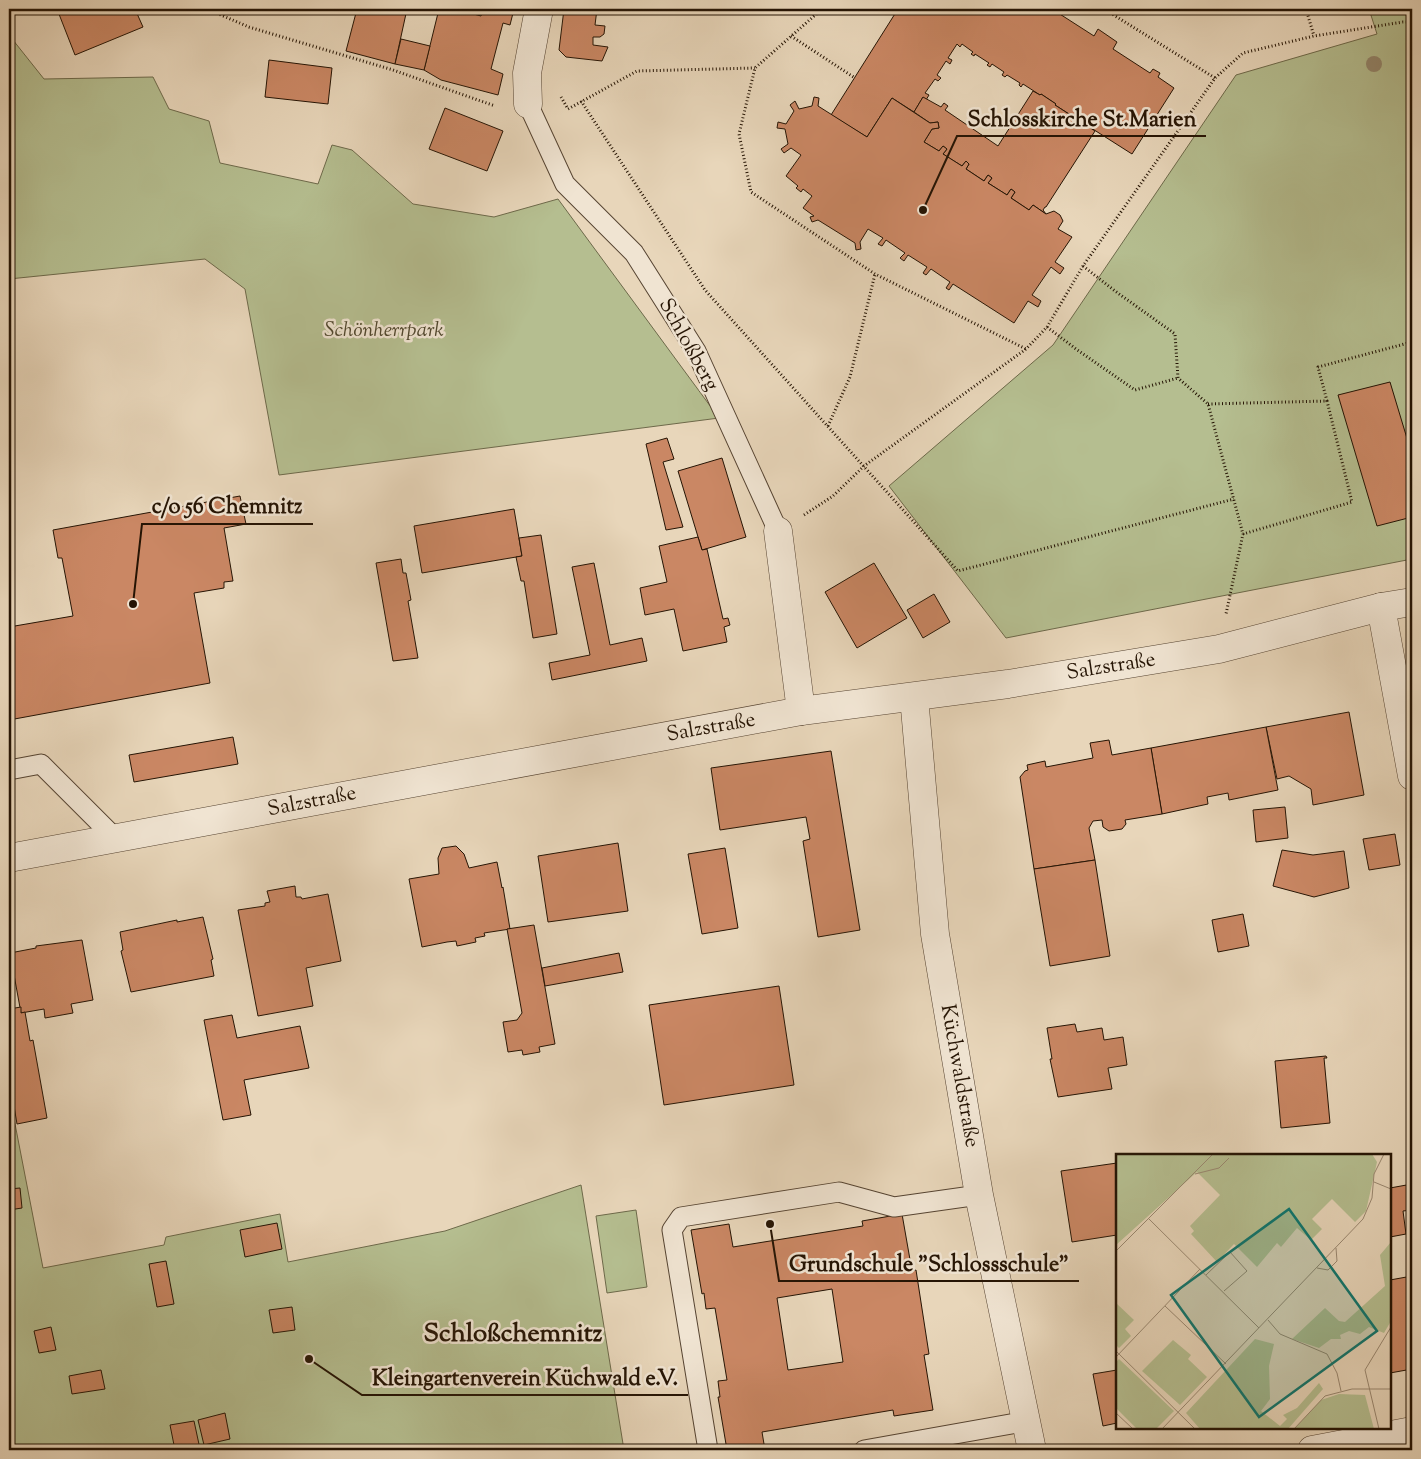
<svg xmlns="http://www.w3.org/2000/svg" width="1421" height="1459" font-family="'Sorts Mill Goudy',serif">
  <rect width="100%" height="100%" fill="#e8d6ba"/>
  <filter id="stains"><feTurbulence type="fractalNoise" baseFrequency=".004" numOctaves="4"/><feColorMatrix values="0 0 0 0 .2 0 0 0 0 .09 0 0 0 0 .02 0 0 0 .5 -.17"/></filter>
  <radialGradient id="worn" r=".72"><stop offset=".6" stop-color="#630" stop-opacity="0"/><stop offset="1" stop-color="#630" stop-opacity=".3"/></radialGradient>
  <g fill="#b5be90" stroke="#6d694a">
    <polygon points="1369,9 1412,9 1412,559 1006,638 889,486 1053,345 1236,75 1377,34"/>
    <polygon points="9,35 44,79 153,77 169,109 209,121 220,163 318,184 332,145 352,150 413,204 494,217 558,199 719,418 279,475 245,289 205,259 9,279"/>
    <polygon points="9,1093 43,1268 164,1245 166,1237 280,1214 288,1262 445,1231 581,1185 624,1450 9,1450"/>
    <polygon points="636,1210 647,1287 607,1293 596,1216"/>
  </g>
  <g fill="#ca8764" stroke="#251404" fill-rule="evenodd">
    <polygon points="57,9 135,9 143,27 75,55"/>
    <polygon points="357,9 407,9 395,64 346,51"/>
    <polygon points="439,9 455,9 481,16 483,9 514,9 510,25 503,23 491,69 503,74 498,95 441,80 424,70"/>
    <polygon points="564,9 627,9 625,12 597,9 595,25 605,26 604,34 600,37 593,37 593,45 608,47 602,61 566,57 559,50"/>
    <polygon points="898,9 1052,9 1094,36 1098,29 1117,42 1113,49 1150,73 1153,69 1160,73 1158,77 1174,88 1132,154 1055,105 1056,104 1041,94 1040,95 1023,84 1021,87 1019,85 1020,83 1007,75 1005,77 1002,75 1004,72 992,64 990,67 987,65 989,63 975,54 974,56 971,54 973,52 962,44 960,47 957,44 948,58 952,60 950,64 946,61 937,75 941,78 938,81 935,79 925,93 929,95 926,100 923,97 914,112 892,98 867,137 831,115"/>
    <polygon points="401,39 430,46 424,70 395,64"/>
    <polygon points="269,60 332,68 328,104 265,97"/>
    <polygon points="1033,91 1040,95 1041,94 1056,104 1055,105 1095,131 1046,207 1045,207 1043,210 1046,214 1033,205 1029,210 1011,198 1015,192 1011,189 1007,195 988,183 992,178 988,175 984,181 966,169 969,164 966,161 962,166 943,154 947,149 943,146 939,151 924,142 932,129 939,128 938,122 930,123 914,112 923,97 941,107 944,103 948,106 945,110 998,146"/>
    <polygon points="814,97 819,98 818,106 867,137 892,98 930,123 938,122 939,128 932,129 924,142 939,151 943,146 947,149 943,154 962,166 966,161 969,164 966,169 984,181 988,175 992,178 988,183 1007,195 1011,189 1015,192 1011,198 1029,210 1033,205 1046,214 1054,211 1060,215 1063,221 1058,229 1072,237 1055,262 1064,268 1060,274 1051,267 1032,295 1041,301 1038,307 1028,301 1014,323 953,284 949,290 946,288 950,282 931,269 926,275 923,273 927,267 908,255 904,261 900,258 905,253 886,240 882,246 878,244 883,238 868,229 860,242 861,249 856,250 855,243 818,220 812,222 810,217 814,216 803,208 812,196 803,189 801,192 796,188 798,186 786,176 801,155 791,148 784,153 781,149 788,144 785,129 777,128 778,122 786,124 794,111 790,105 795,101 799,109 812,106"/>
    <polygon points="445,108 503,131 487,171 429,149"/>
    <polygon points="1390,382 1412,455 1412,517 1377,526 1338,395"/>
    <polygon points="667,438 674,459 663,462 683,527 666,530 646,444"/>
    <polygon points="722,458 746,537 702,550 678,471"/>
    <polygon points="240,496 246,524 224,528 233,581 224,582 224,588 194,593 210,683 9,720 9,627 73,616 62,558 58,558 53,530"/>
    <polygon points="514,509 522,556 422,573 414,526"/>
    <polygon points="541,535 557,634 533,638 524,581 521,581 516,557 522,556 519,538"/>
    <polygon points="698,537 702,550 707,549 723,619 728,618 730,625 724,627 727,642 683,651 674,609 645,615 640,588 667,582 659,546"/>
    <polygon points="401,559 403,573 406,573 411,600 408,601 418,658 393,661 376,563"/>
    <polygon points="594,563 610,645 642,638 647,661 552,680 549,663 590,655 572,567"/>
    <polygon points="874,563 907,618 857,648 825,592"/>
    <polygon points="934,594 950,622 923,638 907,610"/>
    <polygon points="1349,712 1364,795 1313,805 1311,789 1289,776 1277,779 1266,727"/>
    <polygon points="1266,727 1278,790 1229,800 1228,793 1207,797 1208,804 1162,814 1151,748"/>
    <polygon points="233,737 238,764 134,782 129,755"/>
    <polygon points="1109,740 1112,755 1151,748 1162,814 1125,820 1126,824 1122,829 1109,831 1103,827 1102,820 1093,821 1089,828 1095,860 1034,869 1020,777 1025,771 1028,770 1027,765 1045,761 1046,767 1093,758 1090,743"/>
    <polygon points="831,751 860,930 818,937 803,841 810,839 806,817 720,830 711,768"/>
    <polygon points="1285,807 1288,838 1256,842 1253,810"/>
    <polygon points="1395,834 1400,865 1369,870 1363,839"/>
    <polygon points="618,843 628,911 548,922 538,856"/>
    <polygon points="456,846 464,854 469,868 497,862 502,888 503,887 510,929 484,933 485,936 475,938 476,942 457,946 456,941 447,942 422,947 409,879 439,874 438,858 442,848"/>
    <polygon points="725,848 738,928 702,934 688,854"/>
    <polygon points="1282,850 1313,855 1344,851 1349,888 1314,897 1273,886"/>
    <polygon points="1095,860 1110,956 1050,966 1034,869"/>
    <polygon points="295,886 296,897 301,897 302,899 328,894 341,961 306,968 313,1006 258,1016 238,910 265,906 265,903 270,902 267,891"/>
    <polygon points="1243,914 1249,946 1218,952 1212,920"/>
    <polygon points="203,917 213,959 211,960 214,976 131,992 121,951 123,950 120,932 177,920 177,922"/>
    <polygon points="534,925 555,1044 539,1047 540,1052 523,1055 522,1050 508,1052 503,1022 517,1020 522,1013 507,929"/>
    <polygon points="82,940 93,1000 71,1004 73,1013 45,1018 44,1009 21,1013 10,953 36,948 36,946"/>
    <polygon points="619,953 623,972 545,986 542,968"/>
    <polygon points="779,986 794,1085 664,1105 649,1005"/>
    <polygon points="21,1007 21,1013 25,1012 30,1041 33,1040 47,1118 17,1124 9,1076 9,1009"/>
    <polygon points="232,1015 237,1038 300,1026 309,1068 244,1080 251,1115 223,1120 204,1020"/>
    <polygon points="1075,1024 1077,1032 1102,1028 1104,1040 1123,1037 1127,1065 1108,1068 1112,1089 1058,1097 1050,1059 1052,1059 1047,1028"/>
    <polygon points="1326,1056 1327,1058 1324,1058 1330,1123 1281,1128 1275,1061"/>
    <polygon points="1117,1163 1117,1235 1072,1242 1061,1171"/>
    <polygon points="1412,1184 1412,1210 1403,1211 1406,1234 1390,1237 1390,1188"/>
    <polygon points="20,1188 22,1208 9,1210 9,1189"/>
    <path d="M902,1214l10,57 4,-1 13,84 -5,1 9,55 -39,6 -1,-6 -131,22 3,18h-38l-9,-53h2l-2,-16 9,-1 -12,-72 -9,1 -2,-16 -2,1 -11,-64 38,-6 4,23 130,-21 -1,-5zM832,1289l11,73 -55,8 -11,-72z"/>
    <polygon points="277,1223 282,1249 245,1257 240,1230"/>
    <polygon points="166,1261 174,1304 157,1307 149,1264"/>
    <polygon points="1412,1276 1412,1369 1390,1373 1390,1280"/>
    <polygon points="292,1307 295,1330 273,1333 269,1310"/>
    <polygon points="51,1327 56,1350 39,1353 34,1331"/>
    <polygon points="101,1370 105,1389 72,1394 69,1376"/>
    <polygon points="1117,1370 1117,1423 1103,1426 1093,1374"/>
    <polygon points="225,1413 230,1439 204,1445 198,1420"/>
    <polygon points="194,1421 200,1449 175,1450 170,1425"/>
  </g>
  <g fill="none" stroke-linecap="round" stroke-linejoin="round">
    <g stroke="#564432" stroke-width="21">
      <g id="lane">
        <polyline points="528,104 565,184 634,253 696,351 778,531"/>
        <polyline points="9,770 41,764 116,839"/>
        <polyline points="708,1450 672,1230 681,1217 839,1192 894,1207 979,1195"/>
        <polyline points="864,1450 1028,1421"/>
      </g>
    </g>
    <g stroke="#564432" stroke-width="29">
      <g id="street">
        <polyline points="528,104 527,73 539,9"/>
        <polyline points="778,531 801,711"/>
        <polyline points="1381,607 1412,776"/>
        <polyline points="914,697 935,934 979,1195 1032,1450"/>
        <polyline points="9,858 801,711 1008,684 1219,649 1381,607 1412,602"/>
        <polyline points="1312,1450 1412,1431"/>
      </g>
    </g>
    <g stroke="#251404" stroke-width="3" stroke-dasharray="1 2.5" stroke-linecap="butt">
      <polyline points="207,9 249,27 393,70 495,106"/>
      <polyline points="822,9 755,68 739,134 751,192 875,274 1026,349"/>
      <polyline points="1104,9 1215,78"/>
      <polyline points="1306,9 1314,36"/>
      <polyline points="791,36 855,78"/>
      <polyline points="561,97 568,109 637,71 755,68"/>
      <polyline points="581,101 705,290 958,571 1234,499"/>
      <polyline points="1083,266 1115,291 1175,334 1178,378 1208,404 1243,534 1226,614"/>
      <polyline points="1047,327 1076,349 1135,390 1178,378"/>
      <polyline points="1327,401 1318,367 1412,342"/>
      <polyline points="1208,404 1327,401 1352,502 1243,534"/>
      <polyline points="828,426 850,377 875,274"/>
      <polyline points="804,515 833,496 864,466 1026,349 1047,327 1083,266 1215,78 1243,53 1314,36 1403,22 1412,22"/>
    </g>
    <use href="#lane" stroke="#f0e4d2" stroke-width="19"/>
    <use href="#street" stroke="#f0e4d2" stroke-width="28"/>
  </g>
  <circle fill="#94876d" cx="1374" cy="64" r="8"/>
  <g text-anchor="middle" dominant-baseline="central" stroke-width="5" stroke-linejoin="round" paint-order="stroke">
    <g font-size="21" font-style="italic" fill="#50472e" stroke="#f0e4d2">
      <text x="384" y="331">Schönherrpark</text>
    </g>
    <g font-size="21" fill="#251404" stroke="#f0e4d2">
      <text transform="translate(688 345) rotate(61)">Schloßberg</text>
      <text transform="translate(1111 667) rotate(-9)">Salzstraße</text>
      <text transform="translate(711 728) rotate(-10)">Salzstraße</text>
      <text transform="translate(312 802) rotate(-11)">Salzstraße</text>
      <text transform="translate(959 1076) rotate(80)">Küchwaldstraße</text>
    </g>
    <g font-size="26" font-weight="bold" fill="#251404" stroke="#f0e4d2">
      <text x="513" y="1334">Schloßchemnitz</text>
    </g>
  </g>
  <g transform="translate(1116 1154)">
    <rect width="275" height="275" fill="#e8d6ba"/>
    <path d="M0,0h256l5,8 -11,49 -11,11 -23,-23 -20,20 10,10 -11,11 -14,-12 -16,19 -4,-4 -20,24 -23,-23 -17,18 -26,-28 3,-3 -4,-5 30,-31 -23,-23 -81,73zM275,88v79l-7,12 -15,-6 -9,7 -11,-3 -9,4 1,4h-10l-12,9 -27,-9 33,-31 14,13 6,1 40,-36 -5,-31zM0,149l18,17 -9,9 6,7 -12,12 -3,-3zM139,185l19,5 -5,22 1,33 -9,12 19,15 7,-7 -4,-4 14,-7 22,-25 4,6 -35,40h-88l-14,-16zM57,186l18,15 -3,4 19,18 -27,28 -38,-34zM3,205l55,52 -18,18h-19l-21,-21v-46zM223,240l26,1 9,34h-80l27,-29z" fill="#b5be90"/>
    <path fill="none" stroke="#9a8871" stroke-width="1" d="M79,20l24,-6 10,-10M258,28l17,7M32,64l111,110M0,97l97,-97M201,114l11,2 9,-9 -1,-13M90,121l24,-23 17,19 -23,20M49,152l61,58M152,166l12,14 47,20 10,19 4,18M0,197l79,78M0,203l84,-88M0,259l17,16M46,275l201,-210 9,-21 2,-24 10,-20M178,275l31,-33 27,-7h39M263,275l-14,-59 26,-43"/>
    <path fill="#0f766e" fill-opacity="0.15" stroke="#0f766e" stroke-width="2.5" d="M173,55l88,122 -118,86 -88,-122z"/>
    <rect width="275" height="275" fill="none" stroke="#251404" stroke-width="2.5"/>
  </g>
  <path fill="none" stroke="#251404" stroke-width="2" d="M923 210L957 136H1206M133 604L142 524H313M770 1224L779 1281H1079M309 1359L362 1395H688"/>
  <g fill="#251404" stroke="#f0e4d2" stroke-width="2">
    <circle cx="923" cy="210" r="5"/>
    <circle cx="133" cy="604" r="5"/>
    <circle cx="770" cy="1224" r="5"/>
    <circle cx="309" cy="1359" r="5"/>
  </g>
  <g font-size="22" text-anchor="middle" font-weight="bold" fill="#251404" stroke="#f0e4d2" stroke-width="5" stroke-linejoin="round" paint-order="stroke">
    <text x="1082" y="126">Schlosskirche St.Marien</text>
    <text x="227" y="513">c/o 56 Chemnitz</text>
    <text x="929" y="1271">Grundschule "Schlossschule"</text>
    <text x="525" y="1385">Kleingartenverein Küchwald e.V.</text>
  </g>
  <rect width="1421" height="1459" fill="none" stroke="#e8d6ba" stroke-width="30"/>
  <rect x="10" y="10" width="1401" height="1439" fill="none" stroke="#251404" stroke-width="2.5"/>
  <rect x="15" y="15" width="1391" height="1429" fill="none" stroke="#251404"/>
  <rect width="100%" height="100%" filter="url(#stains)"/>
  <rect width="100%" height="100%" fill="url(#worn)"/>
</svg>
